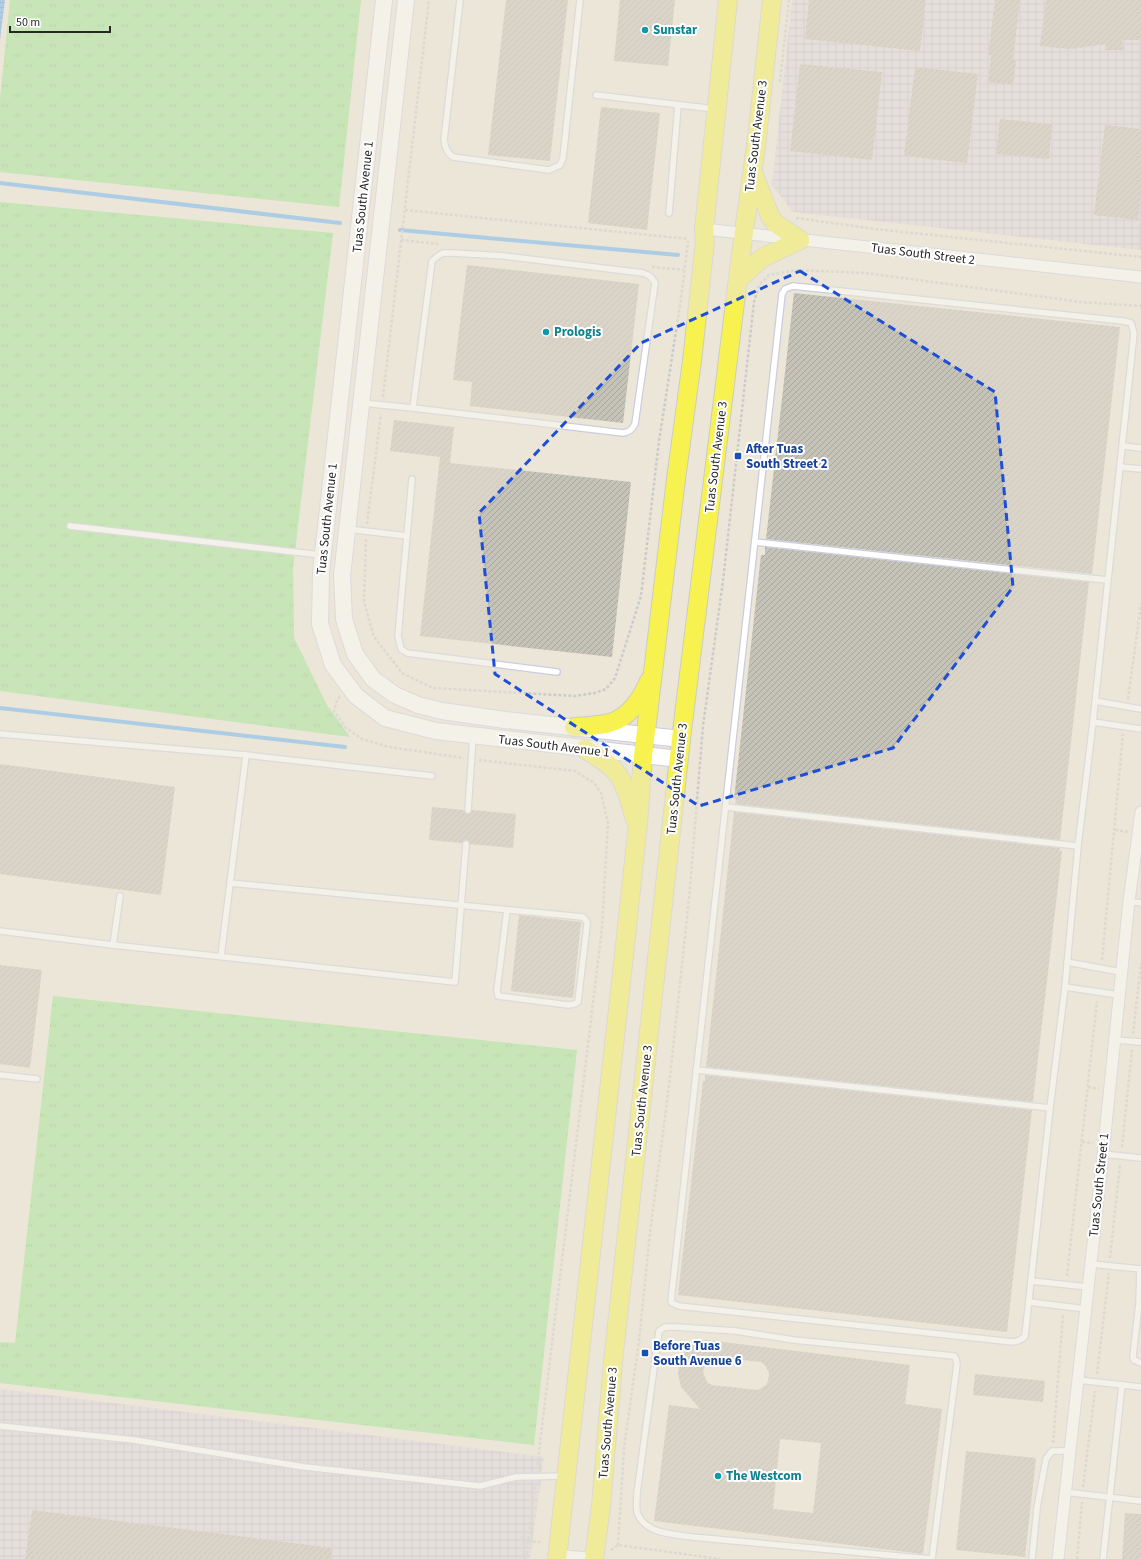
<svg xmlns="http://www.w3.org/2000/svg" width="1141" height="1559" font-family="'Source Sans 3',sans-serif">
  <defs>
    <pattern id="industrial-grid" width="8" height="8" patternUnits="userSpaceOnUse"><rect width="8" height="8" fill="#ddd8e2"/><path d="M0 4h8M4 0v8" fill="none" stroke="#beb9c2"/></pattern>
    <pattern id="grass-tufts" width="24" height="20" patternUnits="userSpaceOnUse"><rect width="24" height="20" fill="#9be58f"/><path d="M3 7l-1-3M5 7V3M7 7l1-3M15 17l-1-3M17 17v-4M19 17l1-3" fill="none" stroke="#86c47b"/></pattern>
    <pattern id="water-rules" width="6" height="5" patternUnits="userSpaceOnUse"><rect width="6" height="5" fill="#63aff4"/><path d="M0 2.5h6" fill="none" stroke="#528ec6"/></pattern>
    <pattern id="building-hatch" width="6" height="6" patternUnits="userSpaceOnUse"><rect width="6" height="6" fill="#c5c2b7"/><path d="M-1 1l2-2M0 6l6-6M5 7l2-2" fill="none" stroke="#a9a79d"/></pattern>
  </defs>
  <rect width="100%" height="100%" fill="#ebe6d7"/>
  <g fill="url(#industrial-grid)">
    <polygon points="792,0 1141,0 1141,250 793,212 772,185"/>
    <polygon points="0,1389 544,1457 530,1559 0,1559"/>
  </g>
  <g fill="url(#grass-tufts)">
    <polygon points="10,0 361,0 339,207 0,172 0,99"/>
    <polygon points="0,202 333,233 293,568 294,638 327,705 350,737 0,691"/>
    <polygon points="53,996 577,1050 534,1445 0,1383 0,1342 15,1343"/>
  </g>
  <polygon fill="url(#water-rules)" points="0,0 5,0 0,40"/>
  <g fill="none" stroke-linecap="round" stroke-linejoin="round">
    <g stroke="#63aff4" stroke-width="4">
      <polyline points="0,183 340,223"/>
      <polyline points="400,230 678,255"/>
      <polyline points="0,708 345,747"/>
    </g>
  </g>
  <g fill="url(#building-hatch)" fill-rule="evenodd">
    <polygon points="506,0 568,0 550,161 488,155"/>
    <polygon points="620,0 675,0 668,66 614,61"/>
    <polygon points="809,0 926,0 920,51 805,39"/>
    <polygon points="995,0 1020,0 1013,60 1016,60 1013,85 988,82 991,55 988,55"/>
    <polygon points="1046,0 1141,0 1141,40 1122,40 1123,50 1105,50 1106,44 1070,49 1040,46"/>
    <polygon points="800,64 882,72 872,160 790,151"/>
    <polygon points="915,67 978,74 967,163 904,156"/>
    <polygon points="601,107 660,113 647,230 588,223"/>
    <polygon points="1000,119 1052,124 1049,159 996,154"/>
    <polygon points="1105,125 1141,129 1141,194 1138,220 1094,215"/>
    <polygon points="467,265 639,284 623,423 470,406 472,382 453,380"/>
    <polygon points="794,293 1120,327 1092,574 766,539"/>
    <polygon points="394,420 454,427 450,463 631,482 612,657 420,636 440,457 390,451"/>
    <polygon points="765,547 1089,582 1060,840 735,804 736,799 734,799 761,555 765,555"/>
    <polygon points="0,764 175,787 161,895 0,874"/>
    <polygon points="432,807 464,810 464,812 467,814 470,814 472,810 516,814 513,848 470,844 469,841 466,840 462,843 429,840"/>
    <polygon points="734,812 1060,848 1059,851 1062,851 1033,1102 706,1067"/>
    <polygon points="519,915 581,922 573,998 511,991"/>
    <polygon points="0,965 42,970 30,1068 0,1064"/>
    <polygon points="705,1075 1032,1110 1007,1332 678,1295 703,1081 705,1081"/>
    <path d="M706,1340l204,25 -5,39 37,5 -19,145 -269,-33 15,-116 31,4 -19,-22 -3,-13 1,-13 7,-12 11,-8zM715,1357l46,5 4,3 4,8 -1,8 -2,4 -8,5 -46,-5 -5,-3 -4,-10 3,-10zM780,1439l41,4 -8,70 -40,-4z"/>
    <polygon points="975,1374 1045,1381 1043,1402 973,1395"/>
    <polygon points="966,1451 1036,1458 1025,1557 956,1550"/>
    <polygon points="32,1510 332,1548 331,1559 25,1559"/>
    <polygon points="1125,1513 1141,1514 1141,1559 1122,1559"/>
  </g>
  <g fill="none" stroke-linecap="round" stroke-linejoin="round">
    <g stroke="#cccce1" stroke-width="8">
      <g id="lane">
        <path d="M460,0l-16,140c1,7 3,13 9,17l96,13 11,-5 3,-7 17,-158"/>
        <polyline points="596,95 715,109"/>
        <polyline points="669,213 678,106"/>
        <path d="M793,286l330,35 8,2 3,10 -41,389 -15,124 -13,141 -15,121 -25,228c-3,4 -7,5 -12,6l-334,-36 -7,-3 -1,-2 111,-1007 3,-5z"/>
        <path d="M362,403l51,5 210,25c6,-1 9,-3 12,-9l20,-141c-3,-6 -6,-8 -12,-10l-139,-17 -51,-3h-10l-5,3 -6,5 -19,147"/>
        <polyline points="1122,446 1141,448"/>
        <polyline points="1120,467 1141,469"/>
        <polyline points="412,479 398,636 401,649 407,653 557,672"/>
        <polyline points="70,526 321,555"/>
        <polyline points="348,529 407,536"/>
        <polyline points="755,542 1107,580"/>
        <polyline points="1095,701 1141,709"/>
        <polyline points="1093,722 1141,729"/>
        <polyline points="0,734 246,755 432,776"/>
        <polyline points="726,807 1078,846"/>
        <polyline points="468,810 473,736"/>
        <path d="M230,883c117,12 235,23 353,34l4,5v3l-9,77 -3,2 -7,1 -70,-9 -1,-6 10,-80"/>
        <polyline points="1129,901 1141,903"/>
        <polyline points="0,931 113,945 455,982 466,844"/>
        <polyline points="113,945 120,896"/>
        <polyline points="221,956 246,755"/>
        <polyline points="1067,962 1121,972"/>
        <polyline points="1065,987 1119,995"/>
        <polyline points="1115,1040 1141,1042"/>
        <polyline points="696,1070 1050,1108"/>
        <polyline points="0,1075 37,1079"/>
        <polyline points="1103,1154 1141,1158"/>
        <polyline points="1091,1264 1141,1269"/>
        <polyline points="1140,1269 1139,1303 1133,1356 1134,1360 1141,1363"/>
        <polyline points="1031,1281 1088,1287"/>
        <polyline points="1029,1302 1086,1309"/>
        <polyline points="1078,1380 1141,1387"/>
        <polyline points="0,1426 134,1440 305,1467 480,1486 516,1477 564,1476"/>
        <polyline points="1065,1492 1141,1501"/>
        <path d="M931,1559l-239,-22c-19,-3 -48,-3 -55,-25 -1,-6 0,-13 0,-19l22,-162 6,-4h11l60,4 58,9 160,16 2,3 1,5 -25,195"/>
        <polyline points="1032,1559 1037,1508 1046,1459 1052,1451 1070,1451"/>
        <polyline points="1103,1559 1122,1385"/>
      </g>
    </g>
    <g stroke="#cccce1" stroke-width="13">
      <g id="street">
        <polyline points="704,229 1141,277"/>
        <polyline points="557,1555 595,1559"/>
        <polyline points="1058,1559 1103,1154 1129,901 1141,812"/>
      </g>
    </g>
    <g stroke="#cccce1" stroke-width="18">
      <g id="secondary">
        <polyline points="384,0 321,572 320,624 333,665 356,696 385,718 436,731 679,759"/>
        <polyline points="406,0 342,576 344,619 355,654 373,679 395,695 418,705 442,711 505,720 681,739"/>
      </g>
    </g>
    <g stroke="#cbcbcb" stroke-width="20">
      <g id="primary">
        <polyline points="753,173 770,216 775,223 800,240"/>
        <polyline points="738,280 762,258 800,240"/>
        <path d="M574,727c12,-1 24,-1 35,-4 19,-4 33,-25 40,-42"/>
        <path d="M585,749c10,7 22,13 30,22 11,12 15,33 20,48"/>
        <polyline points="557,1559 624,955 638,823 643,756 676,479 692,361 705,241 704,229 728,0"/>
        <polyline points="594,1559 601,1506 613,1362 681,739 742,246 757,138 772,0"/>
      </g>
    </g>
    <g stroke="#cbcbcb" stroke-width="2.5" stroke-dasharray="3 2" stroke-linecap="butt">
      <polyline points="780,82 789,0"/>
      <polyline points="405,210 688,239"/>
      <polyline points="796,218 875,229 1141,257"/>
      <polyline points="401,240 438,244"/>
      <polyline points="652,267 684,270"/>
      <polyline points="383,397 429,0"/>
      <polyline points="367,524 381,414"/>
      <polyline points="366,539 364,602 374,637 402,673 433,688 575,696 595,693 606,689 615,678 641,596 659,441 681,299 688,241"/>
      <polyline points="340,696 337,700 334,711 346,728 362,739 389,747 464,758"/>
      <polyline points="1128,699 1141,604"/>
      <polyline points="479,760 575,771 594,783 601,793 608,823 602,928 537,1468"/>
      <polyline points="1115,830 1128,832"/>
      <polyline points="1102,960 1123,734"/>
      <polyline points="1133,1034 1141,963"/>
      <polyline points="1088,1087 1099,1089"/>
      <polyline points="1082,1142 1093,1143"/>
      <polyline points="1122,1147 1132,1050"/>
      <polyline points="1110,1258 1120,1164"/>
      <polyline points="1067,1276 1097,1001"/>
      <polyline points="1097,1374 1109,1273"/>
      <polyline points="1053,1443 1063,1315"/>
      <polyline points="1083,1487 1095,1391"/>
      <polyline points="528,1541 540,1542"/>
      <polyline points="618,1545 624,1448 639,1341 650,1233 669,1086 689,899 703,726 723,581 754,302 759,285 769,275 797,270 866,273 1081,302 1141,306"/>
      <polyline points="611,1550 618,1545 720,1559"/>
      <polyline points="526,1559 535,1485"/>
      <polyline points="1077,1559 1082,1502"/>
    </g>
    <use href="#lane" stroke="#fff" stroke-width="5.5"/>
    <use href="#street" stroke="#fff" stroke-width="11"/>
    <use href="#secondary" stroke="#fff" stroke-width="16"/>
    <use href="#primary" stroke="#f7f24f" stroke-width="18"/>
  </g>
  <path d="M0 0H1141V1559H0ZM800,271l195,121 18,195 -120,161 -194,58 -204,-132 -16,-161 162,-170z" fill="#ebe6d7" fill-opacity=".55" fill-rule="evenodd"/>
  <path fill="none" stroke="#1d4ed8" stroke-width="3" stroke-dasharray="8 5" stroke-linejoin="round" d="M800,271l195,121 18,195 -120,161 -194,58 -204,-132 -16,-161 162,-170z"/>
  <g fill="#0f9aa8" stroke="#fff" stroke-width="1.5">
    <circle cx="645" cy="30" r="4"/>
    <circle cx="546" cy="332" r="4"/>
    <circle cx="718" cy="1476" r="4"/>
  </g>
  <g fill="#1a4fb4" stroke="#fff" stroke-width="1.5">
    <rect x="734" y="452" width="8" height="8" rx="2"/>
    <rect x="641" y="1349" width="8" height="8" rx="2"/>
  </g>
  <g text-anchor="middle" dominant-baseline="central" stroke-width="4" stroke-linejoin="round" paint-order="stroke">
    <g font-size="13" font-weight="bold" fill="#0d838f" stroke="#fff" text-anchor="start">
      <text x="653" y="30">Sunstar</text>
      <text x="554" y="332">Prologis</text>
      <text x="726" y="1476">The Westcom</text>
    </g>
    <g font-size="13" fill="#272727" stroke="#fff">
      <text transform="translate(756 136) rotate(-83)">Tuas South Avenue 3</text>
      <text transform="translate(363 197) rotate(-84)">Tuas South Avenue 1</text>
      <text transform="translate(923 254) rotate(7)">Tuas South Street 2</text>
      <text transform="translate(716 457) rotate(-83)">Tuas South Avenue 3</text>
      <text transform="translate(327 519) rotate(-84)">Tuas South Avenue 1</text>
      <text transform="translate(554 746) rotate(7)">Tuas South Avenue 1</text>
      <text transform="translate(677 779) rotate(-84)">Tuas South Avenue 3</text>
      <text transform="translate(642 1101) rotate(-84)">Tuas South Avenue 3</text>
      <text transform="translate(1099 1185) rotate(-84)">Tuas South Street 1</text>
      <text transform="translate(608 1423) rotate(-85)">Tuas South Avenue 3</text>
    </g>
    <g font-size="13" font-weight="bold" fill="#164399" stroke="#fff" text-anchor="start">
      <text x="746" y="449">After Tuas<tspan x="746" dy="15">South Street 2</tspan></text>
      <text x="653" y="1346">Before Tuas<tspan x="653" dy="15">South Avenue 6</tspan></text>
    </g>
  </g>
  <path d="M10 26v6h100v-6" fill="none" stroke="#272727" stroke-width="2"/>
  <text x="16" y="26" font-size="12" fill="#272727" stroke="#ffffff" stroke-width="3" paint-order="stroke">50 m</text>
</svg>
